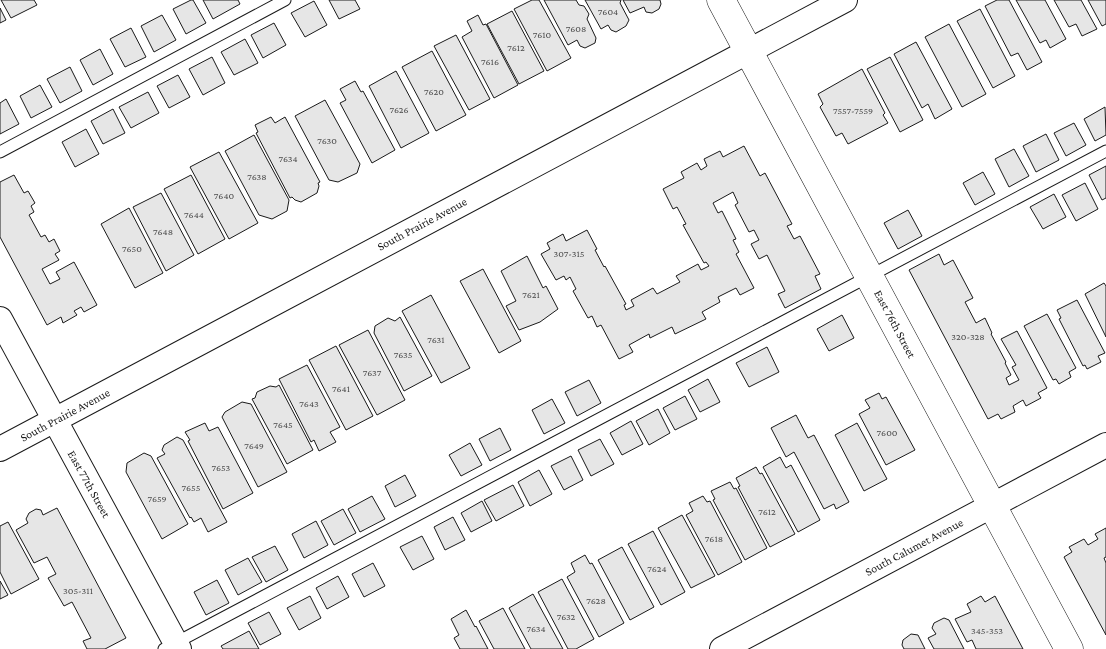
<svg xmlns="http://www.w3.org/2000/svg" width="1106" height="649" font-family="'Crimson Pro',serif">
  <rect width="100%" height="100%" fill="#fff"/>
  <g fill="#e6e6e6" stroke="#1a1a1a">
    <polygon points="1,0 34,0 37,5 11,18"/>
    <polygon points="191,0 193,0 206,23 186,34 173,9"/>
    <polygon points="203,0 238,0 240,4 213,19"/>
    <polygon points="329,0 355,0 360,9 339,19"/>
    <polygon points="532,0 539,0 571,58 547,71 514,9"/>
    <polygon points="544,0 576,0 579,5 584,6 589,14 587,19 596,38 595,43 585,48 580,46 577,40 568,45"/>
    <polygon points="585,0 621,0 620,3 629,20 626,26 616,32 611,30 608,25 601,29"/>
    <polygon points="623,0 660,0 661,4 659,9 652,13 646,12 644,7 630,13"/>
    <polygon points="997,0 1009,0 1042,62 1027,70 1018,53 1011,56 985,6"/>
    <polygon points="1016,0 1045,0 1066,39 1050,48 1046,40 1040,43"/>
    <polygon points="1054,0 1081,0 1097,29 1082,36 1076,24 1069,27"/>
    <polygon points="1088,0 1106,0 1106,24 1102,26"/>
    <polygon points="314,1 327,25 305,37 291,13"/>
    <polygon points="0,8 6,20 0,23"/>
    <polygon points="980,9 1015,76 993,88 957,21"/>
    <polygon points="512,11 544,71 519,84 487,24"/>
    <polygon points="162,15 176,40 154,52 141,26"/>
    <polygon points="478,15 483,25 486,24 518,85 494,98 462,37 472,31 467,21"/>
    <polygon points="274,23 286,45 263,58 251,35"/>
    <polygon points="949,24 986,94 962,107 925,37"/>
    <polygon points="131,28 146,57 125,67 110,39"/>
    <polygon points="456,35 490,99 469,110 434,46"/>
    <polygon points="245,39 258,63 234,75 221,52"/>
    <polygon points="916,42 952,109 935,119 928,104 922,108 894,54"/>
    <polygon points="100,49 113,74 93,85 80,60"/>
    <polygon points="432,51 466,115 436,131 402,67"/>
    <polygon points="212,57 225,83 203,95 189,69"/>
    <polygon points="890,57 923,120 900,132 867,69"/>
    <polygon points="70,67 82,91 60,103 47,79"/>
    <polygon points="862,69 885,113 883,115 888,123 848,144 842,133 836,136 820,107 823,104 818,94"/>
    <polygon points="396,71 429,133 401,148 369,86"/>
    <polygon points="178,75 190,97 169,108 157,86"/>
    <polygon points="355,81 361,92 363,91 395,150 372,163 340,103 346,100 340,89"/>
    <polygon points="40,85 52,107 31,118 20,96"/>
    <polygon points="148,92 159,113 131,128 119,107"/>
    <polygon points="6,99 19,124 0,134 0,103"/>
    <polygon points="325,100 360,164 357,173 338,182 329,180 295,116"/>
    <polygon points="1105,107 1106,135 1095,141 1084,119"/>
    <polygon points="113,109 125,133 103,144 91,121"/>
    <polygon points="271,117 275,123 285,117 320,182 318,183 319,186 317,193 301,202 295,200 292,197 290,198 256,133 258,132 255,125"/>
    <polygon points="1074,123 1086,145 1066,156 1054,133"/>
    <polygon points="86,129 99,154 75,167 62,142"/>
    <polygon points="1046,134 1059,160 1036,172 1023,146"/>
    <polygon points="254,135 289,200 287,211 272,219 259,215 225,151"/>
    <polygon points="744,146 760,176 765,173 792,224 787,226 794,239 800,236 820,274 815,276 821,289 785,308 778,294 785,291 767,255 759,259 751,244 759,240 754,230 749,232 735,205 738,203 733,192 713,203 718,213 722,211 736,239 733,240 739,252 736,254 754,288 740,295 736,288 718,297 720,302 702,312 706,319 675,334 672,327 650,338 649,334 629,345 633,352 619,359 601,325 597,327 592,316 588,318 573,291 576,289 570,277 566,280 564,276 556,280 541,254 550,249 547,243 563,234 566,241 587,230 597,249 595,250 604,267 605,266 626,304 624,305 626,310 634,306 631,300 653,288 657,294 680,282 676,276 698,264 701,270 709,266 706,262 704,263 683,225 686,224 677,207 673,209 663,189 684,178 681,172 697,163 701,170 707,166 704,159 720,151 723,157"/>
    <polygon points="1014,149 1029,176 1009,187 995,159"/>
    <polygon points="219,152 258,223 229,239 190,167"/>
    <polygon points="1106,166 1106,198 1102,200 1089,175"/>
    <polygon points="983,172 995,194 975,205 963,183"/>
    <polygon points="14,175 24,193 28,191 35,203 31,206 34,212 29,215 41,237 45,235 49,242 54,239 60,251 55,254 59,260 42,269 50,284 60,279 56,272 74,262 97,305 84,312 81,307 74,311 77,315 63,323 61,317 47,325 0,237 0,182"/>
    <polygon points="191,175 225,239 198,254 164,189"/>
    <polygon points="1085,183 1098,209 1076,221 1062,195"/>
    <polygon points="161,193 194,255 166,271 133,207"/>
    <polygon points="1054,194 1066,217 1043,229 1030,207"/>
    <polygon points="129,208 163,273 135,288 101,224"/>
    <polygon points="908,210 922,236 898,249 884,223"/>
    <polygon points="939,254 944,265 953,260 973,298 965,302 976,323 985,318 992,333 991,334 1006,362 1005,363 1011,375 1006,378 1009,385 1019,380 1012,367 1016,365 1001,339 1017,331 1047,388 1038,393 1041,398 1026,406 1023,400 1013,406 1015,412 1001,419 998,414 988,419 909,270"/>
    <polygon points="527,256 543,288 546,286 558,309 540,322 519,330 506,306 516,301 501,271"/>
    <polygon points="483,269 521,341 499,353 460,281"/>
    <polygon points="1104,283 1106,286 1106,337 1085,294"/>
    <polygon points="431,295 470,368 441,383 402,311"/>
    <polygon points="1077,300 1105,353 1098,356 1101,362 1087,369 1085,365 1083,366 1059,319 1061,318 1057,310"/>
    <polygon points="1047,314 1076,368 1069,372 1071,377 1059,384 1056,379 1053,380 1024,326"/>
    <polygon points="842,315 854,338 829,351 817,329"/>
    <polygon points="400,317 432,376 404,391 374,333 375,326 388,318 395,321"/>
    <polygon points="368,330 405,400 377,415 339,345"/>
    <polygon points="336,346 373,416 346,430 309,360"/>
    <polygon points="767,347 779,372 749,387 736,363"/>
    <polygon points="307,365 340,427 330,432 336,442 319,451 314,440 311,442 279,379"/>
    <polygon points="708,379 720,402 700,412 688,390"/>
    <polygon points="589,380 601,403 577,416 565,392"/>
    <polygon points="279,385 313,450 287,464 252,399 255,398 257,392 270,386 276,387"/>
    <polygon points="879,393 882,399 886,397 915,450 886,465 859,414 870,408 865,400"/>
    <polygon points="685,396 697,419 675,430 663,408"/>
    <polygon points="552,399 565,423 544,434 532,410"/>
    <polygon points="242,402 251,404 287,472 258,487 222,417 225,412"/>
    <polygon points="658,409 670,433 649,445 636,421"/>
    <polygon points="796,415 808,438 814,435 849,502 836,509 834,504 824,509 794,452 786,457 771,428"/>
    <polygon points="631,421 643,444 622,455 610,433"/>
    <polygon points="205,423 209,431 218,427 253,493 223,509 188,441 190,440 185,432"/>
    <polygon points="857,423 887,479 864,491 835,435"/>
    <polygon points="500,428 511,450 490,461 479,439"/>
    <polygon points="177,437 183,440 227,522 208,532 201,518 194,522 191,517 190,518 157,458 165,454 162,450 164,445"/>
    <polygon points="600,439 614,464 591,476 578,450"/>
    <polygon points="470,443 482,465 461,476 449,455"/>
    <polygon points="144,453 151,456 188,524 162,539 126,472 127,463"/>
    <polygon points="571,456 583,480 564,490 551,466"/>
    <polygon points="780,457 786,468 791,465 820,520 798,532 763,467"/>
    <polygon points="756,467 760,474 762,473 795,534 770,547 738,487 740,486 736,478"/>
    <polygon points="539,470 552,494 530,506 518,482"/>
    <polygon points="405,475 416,496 395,507 385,486"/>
    <polygon points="730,482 734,489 736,488 767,548 745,560 713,500 715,499 711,491"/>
    <polygon points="513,485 524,506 496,521 484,500"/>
    <polygon points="372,496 385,519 360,532 348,509"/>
    <polygon points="703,496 707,502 710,501 742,562 718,575 686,515 693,511 689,503"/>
    <polygon points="482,501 492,521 471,532 461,513"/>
    <polygon points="57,508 126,638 105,649 87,649 83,641 91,638 72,602 64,606 48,578 56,574 47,557 34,563 16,530 28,523 26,519 29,513 36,509 41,510 43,515"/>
    <polygon points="343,509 356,533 334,545 321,521"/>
    <polygon points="682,515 715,576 691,588 658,528"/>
    <polygon points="453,517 465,540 445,550 434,527"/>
    <polygon points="316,521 328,545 304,558 292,534"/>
    <polygon points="8,522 39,579 11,594 0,572 0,526"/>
    <polygon points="1106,528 1106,557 1104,558 1106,563 1106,635 1064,557 1072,552 1069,547 1084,539 1088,545 1098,539 1095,534"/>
    <polygon points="653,531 685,592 661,605 628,544"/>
    <polygon points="422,536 434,559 413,570 400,547"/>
    <polygon points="275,546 288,570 266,582 252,557"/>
    <polygon points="622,547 654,607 630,620 598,560"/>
    <polygon points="585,555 590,564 592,563 624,623 599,637 567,577 575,572 571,563"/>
    <polygon points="248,558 262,582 238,595 225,570"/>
    <polygon points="373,563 385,586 364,597 352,574"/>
    <polygon points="338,576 349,597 327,609 316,588"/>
    <polygon points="562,579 594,639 576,649 568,649 538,592"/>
    <polygon points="217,580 229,603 206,615 194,592"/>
    <polygon points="0,581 8,595 0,599"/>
    <polygon points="533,594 563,649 531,649 509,608"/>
    <polygon points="310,596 321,618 299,630 287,608"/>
    <polygon points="981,596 985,602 995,596 1023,649 976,649 972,640 967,642 955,619 971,612 967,604"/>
    <polygon points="503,608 525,649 494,649 479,621"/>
    <polygon points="466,610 475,627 476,626 488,649 460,649 454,638 459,635 451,619"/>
    <polygon points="269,612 281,634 260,645 248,623"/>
    <polygon points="944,618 949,620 964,649 934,649 928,638 936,634 932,628 934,623"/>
    <polygon points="249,631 259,649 223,649 221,646"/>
    <polygon points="911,634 918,635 925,649 904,649 902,645 903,640"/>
  </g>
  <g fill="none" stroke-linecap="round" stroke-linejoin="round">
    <g stroke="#1a1a1a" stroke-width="13">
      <g id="lane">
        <polyline points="0,152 285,0"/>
        <polyline points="164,649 1106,151"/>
      </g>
    </g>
    <g stroke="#1a1a1a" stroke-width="26">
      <g id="street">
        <polyline points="0,319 179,649"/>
        <polyline points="0,449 845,0"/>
        <polyline points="722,649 1106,445"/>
      </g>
    </g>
    <g stroke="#1a1a1a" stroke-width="29">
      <polyline id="secondary" points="721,0 1069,649"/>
    </g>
    <use href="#lane" stroke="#fff" stroke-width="11"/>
    <use href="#street" stroke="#fff" stroke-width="24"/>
    <use href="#secondary" stroke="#fff" stroke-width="28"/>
  </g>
  <g text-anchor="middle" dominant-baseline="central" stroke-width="4" stroke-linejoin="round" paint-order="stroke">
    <g font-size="10" fill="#4d4d4d">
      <text x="608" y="11">7604</text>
      <text x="576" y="28">7608</text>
      <text x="542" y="34">7610</text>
      <text x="516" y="47">7612</text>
      <text x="490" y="61">7616</text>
      <text x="434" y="91">7620</text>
      <text x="399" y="109">7626</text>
      <text x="853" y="110">7557-7559</text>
      <text x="327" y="140">7630</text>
      <text x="288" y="158">7634</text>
      <text x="257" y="176">7638</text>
      <text x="224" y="195">7640</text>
      <text x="194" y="214">7644</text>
      <text x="163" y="231">7648</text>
      <text x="132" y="248">7650</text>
      <text x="569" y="253">307-315</text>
      <text x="531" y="294">7621</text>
      <text x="968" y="336">320-328</text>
      <text x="436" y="339">7631</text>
      <text x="403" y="354">7635</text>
      <text x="372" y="372">7637</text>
      <text x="341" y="388">7641</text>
      <text x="309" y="403">7643</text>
      <text x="283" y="424">7645</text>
      <text x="887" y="432">7600</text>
      <text x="254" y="445">7649</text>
      <text x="221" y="467">7653</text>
      <text x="191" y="487">7655</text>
      <text x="157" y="498">7659</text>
      <text x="767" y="511">7612</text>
      <text x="714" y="538">7618</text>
      <text x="657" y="568">7624</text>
      <text x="78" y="590">305-311</text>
      <text x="596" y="600">7628</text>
      <text x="566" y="616">7632</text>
      <text x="536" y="628">7634</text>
      <text x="987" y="630">345-353</text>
    </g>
    <g font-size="12" fill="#1a1a1a" stroke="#fff">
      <text transform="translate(422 224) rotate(-28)">South Prairie Avenue</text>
      <text transform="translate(895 324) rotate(62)">East 76th Street</text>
      <text transform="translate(65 415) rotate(-28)">South Prairie Avenue</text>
      <text transform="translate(89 484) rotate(61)">East 77th Street</text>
      <text transform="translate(914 547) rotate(-28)">South Calumet Avenue</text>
    </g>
  </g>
</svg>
